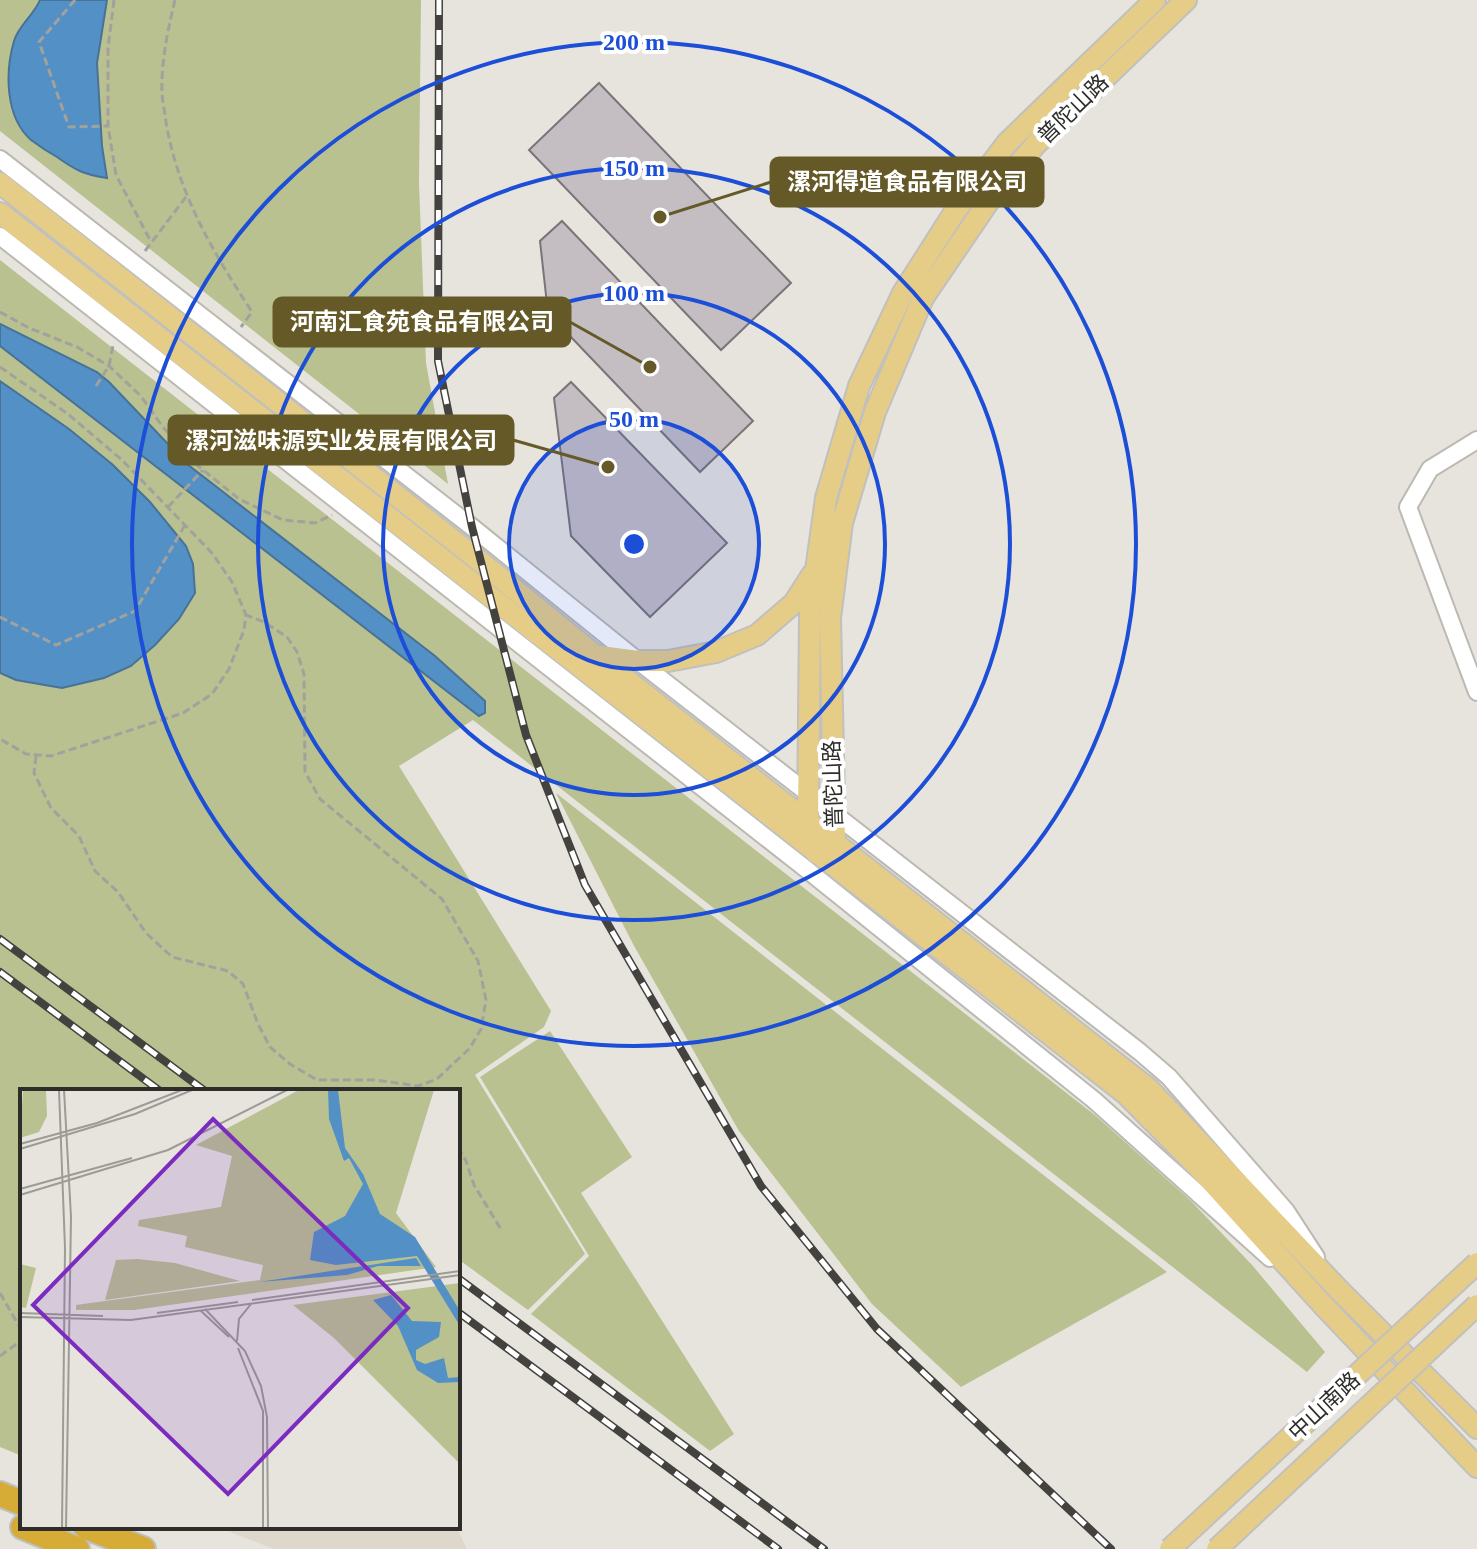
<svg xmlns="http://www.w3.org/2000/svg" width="1477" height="1549" font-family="'Times New Roman','Noto Sans SC',serif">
  <rect width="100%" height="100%" fill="#e7e4de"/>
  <polygon fill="#ddd8cb" points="217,1527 456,1527 467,1549 274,1549"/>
  <g fill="#b9c190">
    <polygon points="0,0 421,0 419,184 426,363 448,484 0,131"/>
    <polygon points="0,260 1096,1116 1191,1201 1252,1265 1325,1352 1307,1372 473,720 399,766 551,1011 544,1027 475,1075 585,1254 528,1310 458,1259 458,1091 22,1091 22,1456 0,1447"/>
    <polygon points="556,793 1167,1272 961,1387 872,1304 739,1131 633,944"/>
    <polygon points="550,1031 632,1157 581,1193 734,1434 710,1451 531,1314 589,1256 480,1077"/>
  </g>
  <g fill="#5390c5" stroke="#487296" stroke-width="2">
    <path d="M40,0h67l-10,63 5,83 5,32c-22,-3 -32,-8 -50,-21 -9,-5 -18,-11 -26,-17 -26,-23 -26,-68 -17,-99 4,-15 20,-26 26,-41z"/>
    <polygon points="0,324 97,372 109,382 187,464 435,656 485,701 485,713 479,716 0,346"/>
    <polygon points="0,381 69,429 113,465 150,502 186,546 193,564 195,593 179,619 155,645 131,666 104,678 62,688 16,680 0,673"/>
  </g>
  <g fill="#c4bec3" stroke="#797478" stroke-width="2">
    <polygon points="599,83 791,283 721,350 529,150"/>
    <polygon points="562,221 753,421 700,472 548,313 540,241"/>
    <polygon points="571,382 727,543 650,617 571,536 554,398"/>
  </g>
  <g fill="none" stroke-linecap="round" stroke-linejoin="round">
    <g stroke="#bcb9b3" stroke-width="20">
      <g id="minor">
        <polyline points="0,159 472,527 638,661 1140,1052 1169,1077 1286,1211 1316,1257"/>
        <polyline points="0,236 806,869 1094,1100 1270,1258"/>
        <polyline points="1477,440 1430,469 1408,507 1477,692"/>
      </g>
    </g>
    <g stroke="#c0c0bf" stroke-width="24">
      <g id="major">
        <polyline points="1155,0 1007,143 954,213 903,293 859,386 826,498 810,614 808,820 816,853 835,842 830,618 842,523 875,412 923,298 997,189 1037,143 1186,0"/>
        <polyline points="0,183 482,563 596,656 1149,1089 1340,1291 1477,1428"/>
        <polyline points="0,213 1126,1094 1199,1168 1322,1304 1477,1467"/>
        <polyline points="600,656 638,661 668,661 716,652 757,635 794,603 812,575"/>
      </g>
    </g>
    <g stroke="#c0c0bf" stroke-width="28">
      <g id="highway">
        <polyline points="0,1494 22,1503"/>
        <polyline points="23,1527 77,1549"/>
        <polyline points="86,1527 143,1549"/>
      </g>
    </g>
    <g stroke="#a3a19c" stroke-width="3" stroke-dasharray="8 4" stroke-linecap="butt">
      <polyline points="75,0 39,42 69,127 107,126"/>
      <polyline points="114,0 108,48 108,126 116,175 151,242"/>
      <path d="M175,0c-7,28 -14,63 -13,91 0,10 3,21 4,31 12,72 47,130 86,190l-11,15"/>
      <polyline points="145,251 186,197"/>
      <polyline points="0,312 29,328 77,347 109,366 141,396 162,426 197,465 239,499 283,520 315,523 332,515"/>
      <polyline points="0,367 68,414 122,460 212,553 232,582 246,615 244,630 229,669 212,694 183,713 51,756 26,754 0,739"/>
      <polyline points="96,386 109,366 113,345"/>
      <polyline points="168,507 203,470"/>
      <polyline points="0,617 56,645 135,611 185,525"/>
      <polyline points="36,756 34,773 51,808 79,836 95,871 118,892 146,933 172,957 228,971 243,984 258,1024 270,1047 290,1064 317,1080 376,1080 418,1086 437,1079 470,1048 481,1029 486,1000 478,961 442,899 320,799 305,772 304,674 297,652 287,637 264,622 246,615"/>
      <polyline points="458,1147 466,1161 474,1185 502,1231"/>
      <polyline points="0,1293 22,1331"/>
      <polyline points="0,1356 22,1340"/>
    </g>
    <use href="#minor" stroke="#fff" stroke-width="16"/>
    <use href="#major" stroke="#e6cd87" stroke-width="20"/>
    <use href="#highway" stroke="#d6ac37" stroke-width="24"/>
    <g stroke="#43423e" stroke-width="8">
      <g id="rail">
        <polyline points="439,0 438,361 472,527 526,735 585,885 761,1186 877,1329 1111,1549"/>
        <polyline points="0,939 205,1091"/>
        <polyline points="0,972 160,1091"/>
        <polyline points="458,1278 824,1549"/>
        <polyline points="458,1312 778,1549"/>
      </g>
    </g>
    <use href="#rail" stroke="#fff" stroke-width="5" stroke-dasharray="15" stroke-linecap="butt"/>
    <g stroke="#c0c0bf" stroke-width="24" stroke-linecap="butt">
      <g id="major-bridge">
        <polyline points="1170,1549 1477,1263"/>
        <polyline points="1217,1549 1477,1305"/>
      </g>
    </g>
    <use href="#major-bridge" stroke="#e6cd87" stroke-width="20"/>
  </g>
  <circle cx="634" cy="544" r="125" fill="#1d4ed8" fill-opacity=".12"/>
  <g fill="none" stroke="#1d4ed8" stroke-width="4">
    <circle cx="634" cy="544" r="125"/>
    <circle cx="634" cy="544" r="251"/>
    <circle cx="634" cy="544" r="376"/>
    <circle cx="634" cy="544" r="502"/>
  </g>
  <g text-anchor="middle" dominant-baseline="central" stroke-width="8" stroke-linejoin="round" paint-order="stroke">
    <g font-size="22" fill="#2e2d2a" stroke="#fff">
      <text transform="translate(1073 109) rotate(-44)">普陀山路</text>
      <text transform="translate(833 784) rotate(-92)">普陀山路</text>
      <text transform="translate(1324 1406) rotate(-43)">中山南路</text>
    </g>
  </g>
  <g transform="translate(20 1089)">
    <rect width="440" height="440" fill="#e7e4de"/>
    <path d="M3,1h23l1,26 -8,16 -19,6zM279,1h135l-38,123 40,54 -302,43h-58v-5l184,-25 3,-15 -78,-18 2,-11 -49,-10 1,-6 82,-13 11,-51 -36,-11zM117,170l38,4 65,18 -135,19 11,-40zM0,175l16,4 -10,40 -6,-1zM440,194v181l-126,-126 -41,-33z" fill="#b9c190"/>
    <path d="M308,1h10l7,58 18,26 17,40 35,23 45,74v15l-43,-70 -81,9 -26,-5 4,-28 31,-16 18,-32 -14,-26 -5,3 -15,-42zM396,169l5,8h-43l-31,9 -88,7zM371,206l21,26 29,1 -2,15 -23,13v10l9,4 19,-6 4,20 12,-1v5l-22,1 -21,-13 -19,-44 -25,-26z" fill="#5390c5"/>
    <path fill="none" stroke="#9d9b96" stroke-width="2" d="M39,1l6,158 -3,280M44,1l7,127 -5,311M0,55l77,-21 85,-33M0,60l115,-35 57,-24M0,100l112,-31M0,106l148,-45 119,-60M232,211l208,-29M185,220l40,42 16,35 6,31 1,111M181,222l28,26M0,224l83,3M137,224l81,-11M0,228l111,3 329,-45M217,252l2,-22 12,-15M218,259l25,63v117"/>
    <path fill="#7b2cbf" fill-opacity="0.15" stroke="#7b2cbf" stroke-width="4" d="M193,30l195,189 -180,186 -195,-189z"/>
    <rect width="440" height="440" fill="none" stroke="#2e2d2a" stroke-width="4"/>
  </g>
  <circle cx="634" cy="544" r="12" fill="#1d4ed8" stroke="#fff" stroke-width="4"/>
  <g font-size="24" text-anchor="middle" font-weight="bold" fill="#1d4ed8" stroke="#fff" stroke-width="8" stroke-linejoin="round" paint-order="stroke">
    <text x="634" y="50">200 m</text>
    <text x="634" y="176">150 m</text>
    <text x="634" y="301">100 m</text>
    <text x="634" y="427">50 m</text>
  </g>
  <path fill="none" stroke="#655a27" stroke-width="3" d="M660 217L771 182M650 367L570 322M608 467L513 440"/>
  <g fill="#655a27" stroke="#fff" stroke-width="3">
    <circle cx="660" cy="217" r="8"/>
    <circle cx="650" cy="367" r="8"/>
    <circle cx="608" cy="467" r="8"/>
  </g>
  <g fill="#655a27" stroke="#655a27" stroke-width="3">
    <rect x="771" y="158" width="272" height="48" rx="8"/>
    <rect x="274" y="298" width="296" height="48" rx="8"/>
    <rect x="169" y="416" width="344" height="48" rx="8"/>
  </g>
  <g font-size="24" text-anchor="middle" font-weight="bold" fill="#fff">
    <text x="907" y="190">漯河得道食品有限公司</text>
    <text x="422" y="330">河南汇食苑食品有限公司</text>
    <text x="341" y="449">漯河滋味源实业发展有限公司</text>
  </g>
</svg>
